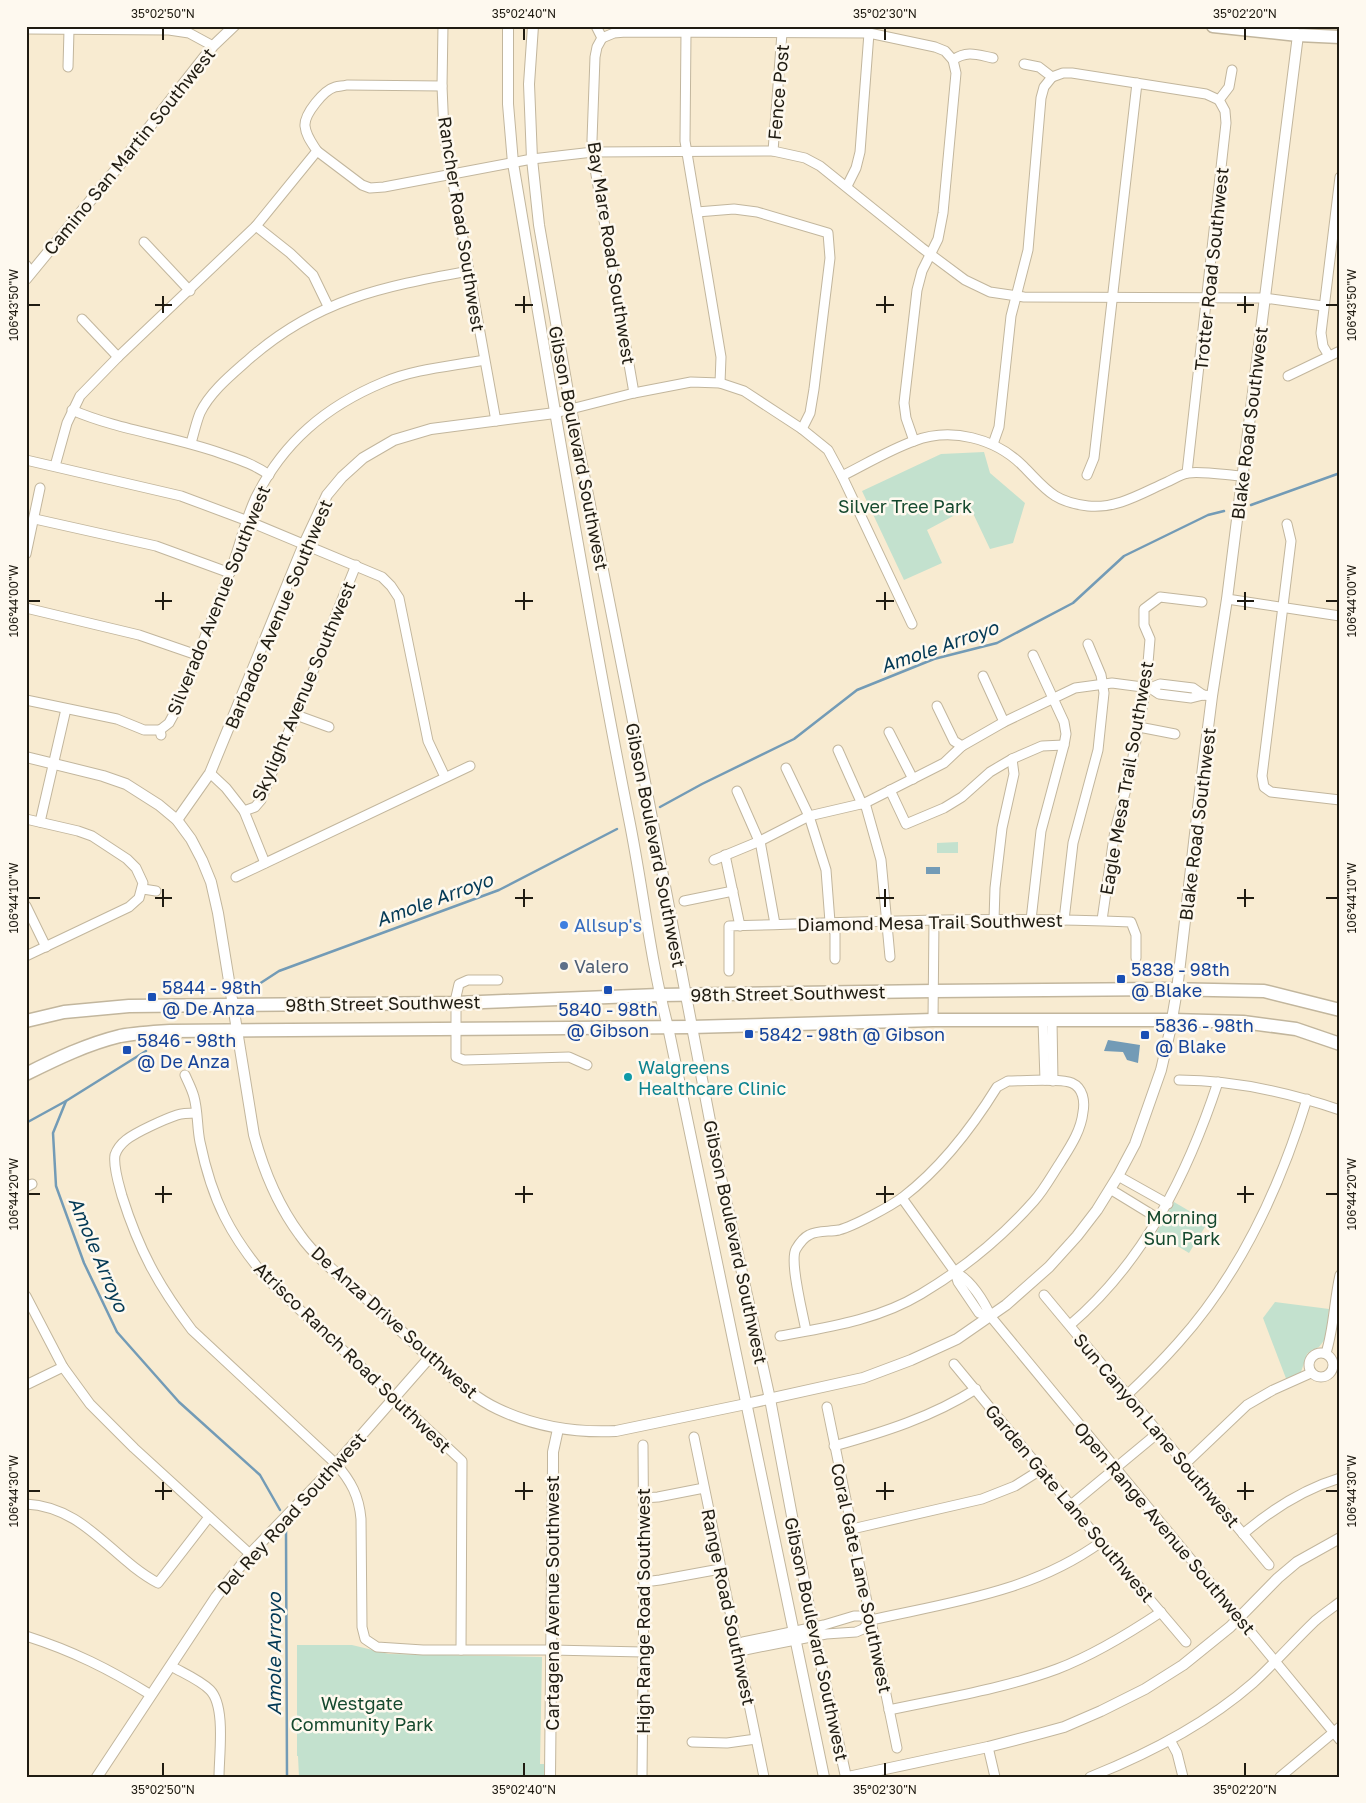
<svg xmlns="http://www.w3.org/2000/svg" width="1366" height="1803" font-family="'Golos Text',sans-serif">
  <rect width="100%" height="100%" fill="#f8ebd1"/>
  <g fill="#c3e1ce">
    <polygon points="984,452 990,473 1025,503 1013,543 990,549 970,507 927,530 942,563 904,580 862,491 941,454"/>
    <polygon points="958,842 958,853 937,853 937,843"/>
    <polygon points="1174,1202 1208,1222 1189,1253 1156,1233"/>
    <polygon points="1275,1302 1329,1309 1326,1338 1319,1347 1312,1350 1307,1354 1300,1375 1287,1381 1263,1318"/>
    <polygon points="297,1645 352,1645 389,1654 542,1657 540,1764 544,1764 544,1777 299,1777 298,1756 297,1756"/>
  </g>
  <g fill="#739bb6">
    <rect x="926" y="867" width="14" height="7"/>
    <polygon points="1108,1040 1140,1045 1138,1063 1127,1060 1123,1052 1104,1051"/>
  </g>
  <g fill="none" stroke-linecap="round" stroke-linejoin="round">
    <g stroke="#739bb6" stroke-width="2.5">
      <polyline points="1251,505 1340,473"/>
      <polyline points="660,807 702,784 794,739 857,690 934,659 997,643 1073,603 1124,556 1208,515 1224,511"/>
      <polyline points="256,986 279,971 499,890 617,829"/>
      <polyline points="146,1051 66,1101 53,1133 56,1186 84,1263 117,1332 179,1402 260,1475 280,1510"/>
      <polyline points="26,1123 66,1101"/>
      <polyline points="286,1531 287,1777"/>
    </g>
    <g stroke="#c2b69d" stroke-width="11">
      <g id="minor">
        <polyline points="443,26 442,86 444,133 496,421"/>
        <polyline points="596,26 602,38 597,47 595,57 592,140 594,163 634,393"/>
        <polyline points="26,29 169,30 189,33 213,46"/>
        <polyline points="686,33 685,141 721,357 720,383"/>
        <polyline points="602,38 614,33 626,32 869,33 935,47 945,51 953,60"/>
        <polyline points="68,67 69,30"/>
        <polyline points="1052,77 1063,73 1072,73 1206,94 1219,100"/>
        <polyline points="317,151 362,185 370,188 384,187 532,159 593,152 773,151 805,158 820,166 922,248 965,280 990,292 1024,297 1264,298 1323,306"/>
        <polyline points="773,151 782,33"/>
        <polyline points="847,186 856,168 860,152 869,33"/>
        <polyline points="697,212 734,209 757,212 828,233 830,258 814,389 810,413 802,429"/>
        <polyline points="256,226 290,253 313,275 328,306"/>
        <polyline points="144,242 190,291"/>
        <polyline points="26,265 31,272"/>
        <polyline points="82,319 118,357"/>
        <polyline points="1329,356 1323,346 1321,333 1340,177"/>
        <polyline points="1288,376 1340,351"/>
        <path d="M72,410c46,20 100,26 148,43 17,6 34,11 49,22"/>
        <polyline points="555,413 634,393 691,382 720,383 744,391 802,429 828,450 842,476 912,624"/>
        <path d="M914,441l-8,-23 -2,-15 13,-113 5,-19 16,-32 5,-26 13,-140 -3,-13c14,-10 25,-5 40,-2"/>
        <path d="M191,443c3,-10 5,-20 9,-30 10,-21 31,-38 48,-53 69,-61 134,-73 220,-89"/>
        <polyline points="993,444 999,427 1011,316 1028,250 1041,98 1044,87 1052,77 1039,67 1024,64"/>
        <polyline points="26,460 181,496 248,521 382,577 391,586 399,598 428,741 445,777"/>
        <path d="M55,466l12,-43 13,-27 38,-39 138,-131 61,-75c-5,-8 -11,-15 -12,-25 -1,-12 19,-36 30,-39 4,-1 8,-1 12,-2l95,1"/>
        <polyline points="1187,473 1226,123 1225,111 1219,100 1229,87 1232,70"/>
        <polyline points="1087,475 1094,458 1137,83"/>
        <path d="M842,476c24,-12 47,-26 72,-35 37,-14 81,-3 109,25 23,23 30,36 65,40 29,3 54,-13 79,-24 7,-3 14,-8 21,-9 14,-2 38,2 53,3"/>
        <polyline points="35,519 156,546 230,573"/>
        <polyline points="1287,524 1291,541 1262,776 1264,787 1271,792 1340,800"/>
        <polyline points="26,554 40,488"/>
        <polyline points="1227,599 1340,616"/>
        <polyline points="26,608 139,635 197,655"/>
        <polyline points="983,676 1004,722"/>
        <polyline points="1150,688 1160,684 1193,688 1203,695"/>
        <polyline points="26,700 117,719 144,730 160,730"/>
        <polyline points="937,706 954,741 962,746"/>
        <polyline points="296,715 329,727"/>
        <polyline points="1139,727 1175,734"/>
        <polyline points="889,732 913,779"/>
        <path d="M161,735l-1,-5 9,-7 6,-11c18,-46 37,-91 54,-138 10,-24 15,-51 26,-75 28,-57 71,-93 129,-117 30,-13 69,-16 100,-22"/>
        <polyline points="838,750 862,804"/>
        <polyline points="786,768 809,816 826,870 830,922 835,933 835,959"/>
        <polyline points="210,773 226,788 244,811 265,863"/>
        <polyline points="890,790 906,824 944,808 962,797 990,772 1012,759 1042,746 1064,745"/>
        <polyline points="737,791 759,841"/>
        <polyline points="865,803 881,860 890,957"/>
        <polyline points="244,811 255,807 261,800 356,565"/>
        <polyline points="26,819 78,831 92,836 127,859 136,868 143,883 139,898 129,907 26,956"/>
        <polyline points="40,822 66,709"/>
        <polyline points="760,841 775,924"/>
        <polyline points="725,855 740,926"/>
        <polyline points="714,860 760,841 809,816 865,803 944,763 962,746 1004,722 1075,688 1112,683 1150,688 1159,694 1191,698 1203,695 1212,696"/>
        <polyline points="236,877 470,766"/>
        <polyline points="143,889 156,891"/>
        <polyline points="684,901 733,891"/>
        <polyline points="26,906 46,947"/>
        <polyline points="994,920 995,888 1002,828 1014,774 1012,759"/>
        <polyline points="1031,920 1041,831 1064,745 1066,734 1064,722 1033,655"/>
        <polyline points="1064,920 1073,843 1098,750 1104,693 1101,675 1088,644"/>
        <polyline points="1102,920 1115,830 1129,778 1146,687 1150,639 1144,625 1144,609 1160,597 1202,602"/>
        <path d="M729,971v-45c134,-4 268,-10 402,-4l5,13v23"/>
        <polyline points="498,980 468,980 459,984 456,997 456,1057 464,1060 569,1057 587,1065"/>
        <polyline points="933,1020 934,920"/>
        <polyline points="1043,1021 1045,1080"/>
        <polyline points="1052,1021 1053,1081"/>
        <path d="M185,1075c3,7 7,14 9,22 4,14 3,31 6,45 12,58 30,94 69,139l193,180 -1,189"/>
        <path d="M1179,1080c56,0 108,12 161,30"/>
        <path d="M196,1113c-6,0 -13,0 -19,2 -12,4 -41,17 -51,25 -5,4 -9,9 -11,15 -2,12 4,30 7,41 17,54 36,89 70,134l144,134c15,17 23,32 25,55l1,108 3,12 12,8 46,3h128l92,2"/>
        <polyline points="1118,1176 1168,1204"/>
        <polyline points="26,1187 32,1184"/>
        <polyline points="1110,1189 1159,1219"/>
        <polyline points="902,1198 955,1272 958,1282 979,1313 991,1317"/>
        <path d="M955,1272c16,8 29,29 36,45l349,423"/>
        <polyline points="1044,1295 1269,1565"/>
        <polyline points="26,1296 63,1367 90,1404 134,1448 250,1554"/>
        <path d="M1070,1325c75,-64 118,-152 148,-243"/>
        <path d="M780,1336c49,-9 98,-16 141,-42 42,-25 81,-57 113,-93 10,-11 18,-26 26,-38 10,-16 21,-32 23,-51 2,-11 0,-24 -11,-29 -10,-5 -51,-2 -64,-2l-11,6c-26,42 -55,80 -94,110 -12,9 -49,29 -64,33 -10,2 -21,0 -30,5 -6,3 -10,9 -13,14 -7,12 7,65 10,82"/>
        <circle cx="1321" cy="1365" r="12"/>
        <path d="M1326,1353c8,-25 8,-52 14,-78"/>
        <polyline points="954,1364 1101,1542 1186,1642"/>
        <polyline points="26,1385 63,1367"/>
        <path d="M1128,1394c17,-16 34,-33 50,-51 63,-70 102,-155 129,-244"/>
        <polyline points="827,1407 897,1748"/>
        <polyline points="694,1437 764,1777"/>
        <path d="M834,1446c50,-14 98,-29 142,-57"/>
        <polyline points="1185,1464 1247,1405 1273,1390 1311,1373"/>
        <polyline points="643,1498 658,1497 704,1488"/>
        <path d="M26,1504c59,3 85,54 132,79l51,-66"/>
        <polyline points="1071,1505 1159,1432"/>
        <polyline points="852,1529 982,1499 1015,1486 1042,1469"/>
        <path d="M1243,1534c28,-24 61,-45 97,-56"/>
        <polyline points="644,1582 660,1580 720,1569"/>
        <path d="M871,1620l-8,9 -7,3 -30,2 -81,16 -7,-1 5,-7 81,-17 30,-9h7l10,4c81,-18 161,-28 230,-78"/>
        <path d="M26,1636c47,15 83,33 125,59"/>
        <path d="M171,1666c12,7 29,14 39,24 16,16 9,65 9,87"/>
        <path d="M889,1710c56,-12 114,-21 168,-41 37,-14 71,-35 104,-57"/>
        <polyline points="1170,1740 1177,1753 1183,1777"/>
        <polyline points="692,1742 727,1743 756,1739"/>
        <polyline points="988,1747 995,1777"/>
        <polyline points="642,1777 644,1582 643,1445"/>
        <path d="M1090,1777c58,-23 115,-52 163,-94 22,-20 41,-42 62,-62 8,-7 17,-13 25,-19"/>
        <polyline points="1280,1777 1340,1727"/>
      </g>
    </g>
    <g stroke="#c2b69d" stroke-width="12">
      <g id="tertiary">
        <path d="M508,26v78l5,59c37,219 73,438 116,656 14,69 21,140 39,208l156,750"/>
        <polyline points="533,26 529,84 532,159 539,225 571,409 647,792 720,1173 770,1399 813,1628 846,1777"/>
        <polyline points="26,279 118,167 213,46 234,26"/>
        <path d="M26,757l77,19 23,8 33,21 18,15 14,19 11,21 9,22 7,31 36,222c10,37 23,69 46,100 16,23 46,46 68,65 20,19 41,38 61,57 22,19 43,40 69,52 38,18 77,24 118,22l130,-27 117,-26 48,-18 46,-21 49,-34 43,-38 28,-31 20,-26 21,-34 17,-32 26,-74 9,-39 7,-41 22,-191 13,-103 15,-97 71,-564"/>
        <polyline points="177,820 210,773 304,544 327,495 342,477 363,458 394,440 431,429 555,413"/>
        <polyline points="97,1777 216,1597 250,1554 330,1471 430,1357"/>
        <polyline points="550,1777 553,1467 553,1452 558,1429"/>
        <polyline points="848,1777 988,1747 1042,1733 1064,1727 1101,1711 1145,1689 1183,1665 1230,1627 1278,1578 1297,1562 1340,1538"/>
      </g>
    </g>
    <g stroke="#c2b69d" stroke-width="15">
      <g id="secondary">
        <polyline points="1213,26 1298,35 1340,37"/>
        <polyline points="26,1021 64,1012 129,1006 456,1003 659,995 934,991 1163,989 1264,991 1340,1010"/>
        <path d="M26,1074c30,-15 61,-30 94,-38 16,-3 33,-4 50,-5l521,-4 242,-7h240l70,2 53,7 44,15"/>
      </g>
    </g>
    <use href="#minor" stroke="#fff" stroke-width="9"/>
    <use href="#tertiary" stroke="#fff" stroke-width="10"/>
    <use href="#secondary" stroke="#fff" stroke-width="12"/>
  </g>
  <path fill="none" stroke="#201c12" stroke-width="2" d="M163,28v12M524,28v12M885,28v12M1245,28v12M163,296v17M524,296v17M885,296v17M1245,296v17M28,305h12M155,305h17M515,305h18M876,305h18M1237,305h17M1326,305h12M163,592v18M524,592v18M885,592v18M1245,592v18M28,601h12M155,601h17M515,601h18M876,601h18M1237,601h17M1326,601h12M163,889v18M524,889v18M885,889v18M1245,889v18M28,898h12M155,898h17M515,898h18M876,898h18M1237,898h17M1326,898h12M163,1186v17M524,1186v17M885,1186v17M1245,1186v17M28,1194h12M155,1194h17M515,1194h18M876,1194h18M1237,1194h17M1326,1194h12M163,1482v18M524,1482v18M885,1482v18M1245,1482v18M28,1491h12M155,1491h17M515,1491h18M876,1491h18M1237,1491h17M1326,1491h12M163,1763v13M524,1763v13M885,1763v13M1245,1763v13"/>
  <circle fill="#3f7fe0" stroke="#fef9ef" stroke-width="2" cx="564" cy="925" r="5"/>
  <circle fill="#5c6f8a" stroke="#fef9ef" stroke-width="2" cx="564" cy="966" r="5"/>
  <g fill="#1a4fb4" stroke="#fef9ef" stroke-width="2">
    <rect x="1116" y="974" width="10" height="10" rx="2.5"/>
    <rect x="603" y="985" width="10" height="10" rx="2.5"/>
    <rect x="147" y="992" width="10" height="10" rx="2.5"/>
    <rect x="744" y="1029" width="10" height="10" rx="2.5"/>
    <rect x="1140" y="1030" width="10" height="10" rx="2.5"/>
    <rect x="122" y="1045" width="10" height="10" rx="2.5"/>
  </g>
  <circle fill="#0f9aa8" stroke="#fef9ef" stroke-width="2" cx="628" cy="1077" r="5"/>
  <g text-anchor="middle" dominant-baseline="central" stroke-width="5" stroke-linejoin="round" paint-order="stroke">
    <g font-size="18" fill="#201c12" stroke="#fef9ef">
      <text transform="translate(778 92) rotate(-85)">Fence Post</text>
      <text transform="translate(129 151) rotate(-51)">Camino San Martin Southwest</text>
      <text transform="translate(462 224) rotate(81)">Rancher Road Southwest</text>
      <text transform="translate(612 253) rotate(81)">Bay Mare Road Southwest</text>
      <text transform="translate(1211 269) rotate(-84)">Trotter Road Southwest</text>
      <text transform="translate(1249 423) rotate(-83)">Blake Road Southwest</text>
      <text transform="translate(579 448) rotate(79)">Gibson Boulevard Southwest</text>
      <text transform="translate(218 600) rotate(-68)">Silverado Avenue Southwest</text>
      <text transform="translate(278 614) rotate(-67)">Barbados Avenue Southwest</text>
      <text transform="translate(303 691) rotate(-67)">Skylight Avenue Southwest</text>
      <text transform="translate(1126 778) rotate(-80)">Eagle Mesa Trail Southwest</text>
      <text transform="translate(1197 824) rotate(-83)">Blake Road Southwest</text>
      <text transform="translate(656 845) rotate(79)">Gibson Boulevard Southwest</text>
      <text transform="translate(930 922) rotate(-1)">Diamond Mesa Trail Southwest</text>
      <text transform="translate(788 993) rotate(-1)">98th Street Southwest</text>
      <text transform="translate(383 1003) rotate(-1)">98th Street Southwest</text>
      <text transform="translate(736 1242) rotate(78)">Gibson Boulevard Southwest</text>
      <text transform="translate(395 1322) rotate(42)">De Anza Drive Southwest</text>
      <text transform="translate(353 1357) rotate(44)">Atrisco Ranch Road Southwest</text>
      <text transform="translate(1157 1430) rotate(50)">Sun Canyon Lane Southwest</text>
      <text transform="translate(1070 1503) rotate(50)">Garden Gate Lane Southwest</text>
      <text transform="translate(291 1513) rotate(-48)">Del Rey Road Southwest</text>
      <text transform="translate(1165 1528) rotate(50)">Open Range Avenue Southwest</text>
      <text transform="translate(862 1578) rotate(78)">Coral Gate Lane Southwest</text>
      <text transform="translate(552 1603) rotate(-90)">Cartagena Avenue Southwest</text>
      <text transform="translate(729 1607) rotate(78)">Range Road Southwest</text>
      <text transform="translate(643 1611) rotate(-90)">High Range Road Southwest</text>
      <text transform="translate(817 1639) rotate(78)">Gibson Boulevard Southwest</text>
    </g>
    <g font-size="18" fill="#15492e" stroke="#fef9ef">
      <text x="905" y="506">Silver Tree Park</text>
      <text x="1182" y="1217">Morning<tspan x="1182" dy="21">Sun Park</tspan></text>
      <text x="362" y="1703">Westgate<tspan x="362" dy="21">Community Park</tspan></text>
    </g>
    <g font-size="18" fill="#366cbe" stroke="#fef9ef" text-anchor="start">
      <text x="574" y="925">Allsup's</text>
    </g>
    <g font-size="18" fill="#4e5e75" stroke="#fef9ef" text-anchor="start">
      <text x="574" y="966">Valero</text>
    </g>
    <g font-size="18" fill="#164399" stroke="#fef9ef" text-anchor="start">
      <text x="1131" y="969">5838 - 98th<tspan x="1131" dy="21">@ Blake</tspan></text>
      <text x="162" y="987">5844 - 98th<tspan x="162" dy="21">@ De Anza</tspan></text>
      <text x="608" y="1009" text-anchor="middle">5840 - 98th<tspan x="608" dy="21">@ Gibson</tspan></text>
      <text x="1155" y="1025">5836 - 98th<tspan x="1155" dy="21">@ Blake</tspan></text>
      <text x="759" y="1034">5842 - 98th @ Gibson</text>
      <text x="137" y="1040">5846 - 98th<tspan x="137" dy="21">@ De Anza</tspan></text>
    </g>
    <g font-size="18" fill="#0d838f" stroke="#fef9ef" text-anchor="start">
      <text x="638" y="1067">Walgreens<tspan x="638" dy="21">Healthcare Clinic</tspan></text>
    </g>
    <g font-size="19" font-style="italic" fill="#033955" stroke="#fef9ef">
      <text transform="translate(939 646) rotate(-19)">Amole Arroyo</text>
      <text transform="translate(434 899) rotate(-20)">Amole Arroyo</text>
      <text transform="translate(99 1254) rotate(67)">Amole Arroyo</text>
      <text transform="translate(273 1654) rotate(-90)">Amole Arroyo</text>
    </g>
  </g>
  <rect width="1366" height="1803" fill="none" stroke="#fef9ef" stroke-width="55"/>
  <rect x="28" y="28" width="1310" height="1748" fill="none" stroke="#201c12" stroke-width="2"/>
  <g font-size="12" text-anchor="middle" fill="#201c12">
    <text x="163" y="18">35°02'50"N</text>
    <text x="524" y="18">35°02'40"N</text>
    <text x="885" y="18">35°02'30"N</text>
    <text x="1245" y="18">35°02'20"N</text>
    <text transform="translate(1352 305) rotate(-90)" y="4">106°43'50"W</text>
    <text transform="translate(14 305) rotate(-90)" y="4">106°43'50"W</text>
    <text transform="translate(1352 601) rotate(-90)" y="4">106°44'00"W</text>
    <text transform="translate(14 601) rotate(-90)" y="4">106°44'00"W</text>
    <text transform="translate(1352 898) rotate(-90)" y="4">106°44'10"W</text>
    <text transform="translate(14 898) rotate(-90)" y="4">106°44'10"W</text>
    <text transform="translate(1352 1194) rotate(-90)" y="4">106°44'20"W</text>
    <text transform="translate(14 1194) rotate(-90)" y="4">106°44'20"W</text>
    <text transform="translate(1352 1491) rotate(-90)" y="4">106°44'30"W</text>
    <text transform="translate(14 1491) rotate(-90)" y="4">106°44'30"W</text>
    <text x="163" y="1794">35°02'50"N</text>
    <text x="524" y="1794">35°02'40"N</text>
    <text x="885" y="1794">35°02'30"N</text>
    <text x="1245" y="1794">35°02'20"N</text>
  </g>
</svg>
